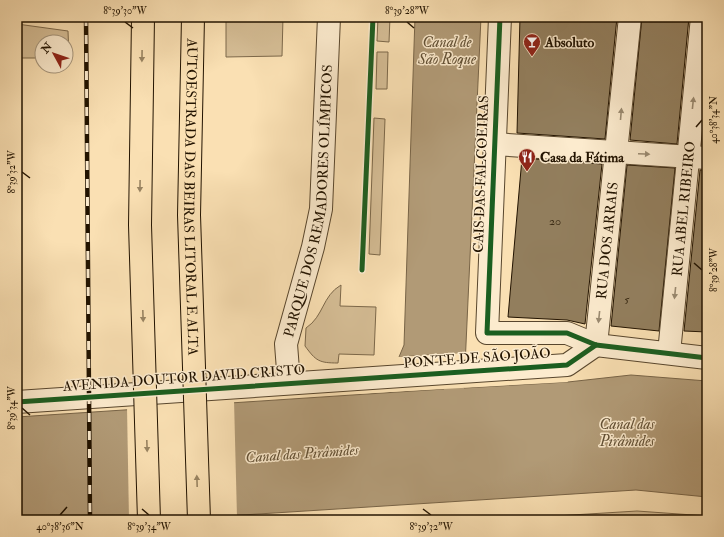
<svg xmlns="http://www.w3.org/2000/svg" width="724" height="537" font-family="'IM FELL Double Pica',serif">
  <rect width="100%" height="100%" fill="#fae0b3"/>
  <filter id="stains"><feTurbulence type="fractalNoise" baseFrequency=".005" numOctaves="4"/><feColorMatrix values="0 0 0 0 .2 0 0 0 0 .09 0 0 0 0 .02 0 0 0 .5 -.17"/></filter>
  <radialGradient id="worn" r=".72"><stop offset=".6" stop-color="#630" stop-opacity="0"/><stop offset="1" stop-color="#630" stop-opacity=".3"/></radialGradient>
  <g fill="#d5bd95" stroke="#7c684a">
    <polygon points="226,17 283,17 282,56 226,57"/>
    <polygon points="378,17 390,17 389,42 377,41"/>
    <polygon points="17,24 68,31 69,58 66,58 66,42 42,42 42,58 17,58"/>
    <polygon points="377,52 388,52 387,89 376,89"/>
    <polygon points="374,118 385,119 380,255 369,254"/>
    <path d="M341,285l-1,21 36,1 -2,48 -35,-1 -1,9c-19,0 -22,-2 -33,-17l1,-18c18,-12 16,-32 35,-43z"/>
    <polygon points="637,511 707,516 707,520 491,520"/>
  </g>
  <polygon fill="#b19a76" stroke="#786447" points="415,17 481,17 464,388 568,382 631,375 707,381 707,497 636,490 164,520 17,520 17,417 444,389 445,354 399,357 404,345"/>
  <g fill="#fae0b3">
    <polygon points="467,353 469,353 466,386 567,380 568,382 354,394 354,392 443,387 443,356 399,359 397,357"/>
    <polygon points="234,400 237,517 196,520 129,520 127,407"/>
  </g>
  <g fill="#927e5d" stroke="#221300">
    <polygon points="520,17 617,17 605,139 517,133"/>
    <polygon points="642,17 689,17 677,144 630,140"/>
    <polygon points="707,94 707,145 702,145"/>
    <polygon points="522,158 602,164 585,324 567,320 508,317"/>
    <polygon points="627,165 675,168 659,331 611,326"/>
    <polygon points="700,170 707,170 707,332 684,331"/>
  </g>
  <g fill="none" stroke-linecap="round" stroke-linejoin="round">
    <g stroke="#58462d" stroke-width="24">
      <g id="minor">
        <polyline points="500,17 487,333 567,333 596,345 707,358"/>
        <polyline points="494,144 707,158"/>
        <path id="s1" d="M596,345l34,-328"/>
        <path id="s2" d="M669,353l33,-336"/>
        <path id="s3" d="M289,383l-3,-39 27,-97 8,-38 8,-192"/>
        <polyline points="17,402 567,365 596,345"/>
      </g>
    </g>
    <use href="#minor" stroke="#fcebce" stroke-width="22"/>
    <g stroke="#221300" stroke-width="4.5">
      <polyline id="rail" points="86,17 90,520"/>
    </g>
    <use href="#rail" stroke="#fcebce" stroke-width="3" stroke-dasharray="9" stroke-linecap="butt"/>
    <g stroke="#221300" stroke-width="24" stroke-linecap="butt">
      <g id="highway-bridge">
        <polyline points="143,17 140,225 149,520"/>
        <path id="s4" d="M193,17l-4,198 10,305"/>
      </g>
    </g>
    <use href="#highway-bridge" stroke="#fae0b3" stroke-width="22"/>
    <g stroke="#fcebce" stroke-width="8">
      <g id="cycleway">
        <polyline points="500,17 487,333 567,333 596,345 707,358"/>
        <polyline points="362,270 373,17"/>
        <polyline points="17,402 567,365 596,345"/>
      </g>
    </g>
    <use href="#cycleway" stroke="#1b5e20" stroke-width="5"/>
  </g>
  <defs><path id="oneway-solid" d="M-6-.8H1V-3.2L6.5 0L1 3.2V.8H-6Z"/></defs>
  <g fill="#998462">
    <use href="#oneway-solid" transform="translate(142 56) rotate(91)"/>
    <use href="#oneway-solid" transform="translate(140 186) rotate(91)"/>
    <use href="#oneway-solid" transform="translate(143 316) rotate(88)"/>
    <use href="#oneway-solid" transform="translate(147 446) rotate(88)"/>
    <use href="#oneway-solid" transform="translate(197 481) rotate(-92)"/>
  </g>
  <g fill="#9a8a71">
    <use href="#oneway-solid" transform="translate(693 103) rotate(-84)"/>
    <use href="#oneway-solid" transform="translate(621 114) rotate(-85)"/>
    <use href="#oneway-solid" transform="translate(644 154) rotate(3)"/>
    <use href="#oneway-solid" transform="translate(675 293) rotate(96)"/>
    <use href="#oneway-solid" transform="translate(599 317) rotate(96)"/>
  </g>
  <path fill="none" stroke="#221300" stroke-width="1.5" d="M125,22l8,6M407,22l7,6M696,127l6,-7M22,172l8,6M694,263l8,7M22,408l8,7M142,509l7,6M423,509l8,6M60,515l7,-8"/>
  <defs>
    <g id="bar-pin" transform="scale(0.9)"><path d="M0 17L-7.5 6A9.5 9.5 0 1 1 7.5 6Z" fill="#8f2418" stroke="#fcebce"/><path d="M-6-5H6L.8 .8V4.5H3.5V6h-7V4.5H-.8V.8Z" fill="#fff"/></g>
    <g id="restaurant-pin" transform="scale(0.9)"><path d="M0 17L-7.5 6A9.5 9.5 0 1 1 7.5 6Z" fill="#8f2418" stroke="#fcebce"/><path d="M-5-6h1v4h1v-4h1v4h1v-4h1v5L-1.5 .5V6h-2V.5L-5-1ZM5-6V6H3V1.5H1.5Q1.5-4 5-6Z" fill="#fff"/></g>
  </defs>
  <g fill-rule="evenodd">
    <use href="#bar-pin" x="532" y="42"/>
    <use href="#restaurant-pin" x="527" y="157"/>
  </g>
  <g text-anchor="middle" dominant-baseline="central" stroke-width="3" stroke-linejoin="round" paint-order="stroke">
    <g font-size="12" fill="#3e2e17">
      <text x="555" y="221">20</text>
      <text x="627" y="299">5</text>
    </g>
    <g font-size="14" font-weight="bold" fill="#221300" stroke="#fcebce" text-anchor="start">
      <text x="545" y="42">Absoluto</text>
      <text x="540" y="157">Casa da Fátima</text>
    </g>
    <g font-size="14" fill="#221300" stroke="#fcebce">
      <text transform="translate(481 174) rotate(-88)">CAIS DAS FALCOEIRAS</text>
      <text stroke="none"><textPath href="#s4" startOffset="180">AUTOESTRADA DAS BEIRAS LITORAL E ALTA</textPath></text>
      <text stroke="none"><textPath href="#s3" startOffset="185">PARQUE DOS REMADORES OLÍMPICOS</textPath></text>
      <text stroke="none"><textPath href="#s2" startOffset="145">RUA ABEL RIBEIRO</textPath></text>
      <text stroke="none"><textPath href="#s1" startOffset="105">RUA DOS ARRAIS</textPath></text>
      <text transform="translate(477 358) rotate(-4)">PONTE DE SÃO JOÃO</text>
      <text transform="translate(184 378) rotate(-4)">AVENIDA DOUTOR DAVID CRISTO</text>
    </g>
    <g font-size="15" font-style="italic" fill="#625035" stroke="#fcebce">
      <text x="447" y="42">Canal de<tspan x="447" dy="17">São Roque</tspan></text>
      <text x="627" y="424">Canal das<tspan x="627" dy="17">Pirâmides</tspan></text>
      <text transform="translate(302 454) rotate(-4)">Canal das Pirâmides</text>
    </g>
  </g>
  <rect width="724" height="537" fill="none" stroke="#fae0b3" stroke-width="44"/>
  <g transform="translate(54 54) rotate(310)"><circle r="19" fill="#fcebce" stroke="#a5957c"/>
  <path d="M0-3L7 15L0 10L-7 15Z" fill="#8f2418"/>
  <text y="-6" font-size="11" font-weight="bold" text-anchor="middle" fill="#221300">N</text>
  </g>
  <rect x="22" y="22" width="680" height="493" fill="none" stroke="#221300" stroke-width="1.5"/>
  <g font-size="10" text-anchor="middle" fill="#221300">
    <text x="125" y="14">8°39'30"W</text>
    <text x="407" y="14">8°39'28"W</text>
    <text transform="translate(713 120) rotate(-90)" y="4">40°38'34"N</text>
    <text transform="translate(11 172) rotate(-90)" y="4">8°39'32"W</text>
    <text transform="translate(713 270) rotate(-90)" y="4">8°39'28"W</text>
    <text transform="translate(11 408) rotate(-90)" y="4">8°39'34"W</text>
    <text x="60" y="530">40°38'36"N</text>
    <text x="149" y="530">8°39'34"W</text>
    <text x="431" y="530">8°39'32"W</text>
  </g>
  <rect width="100%" height="100%" filter="url(#stains)"/>
  <rect width="100%" height="100%" fill="url(#worn)"/>
</svg>
